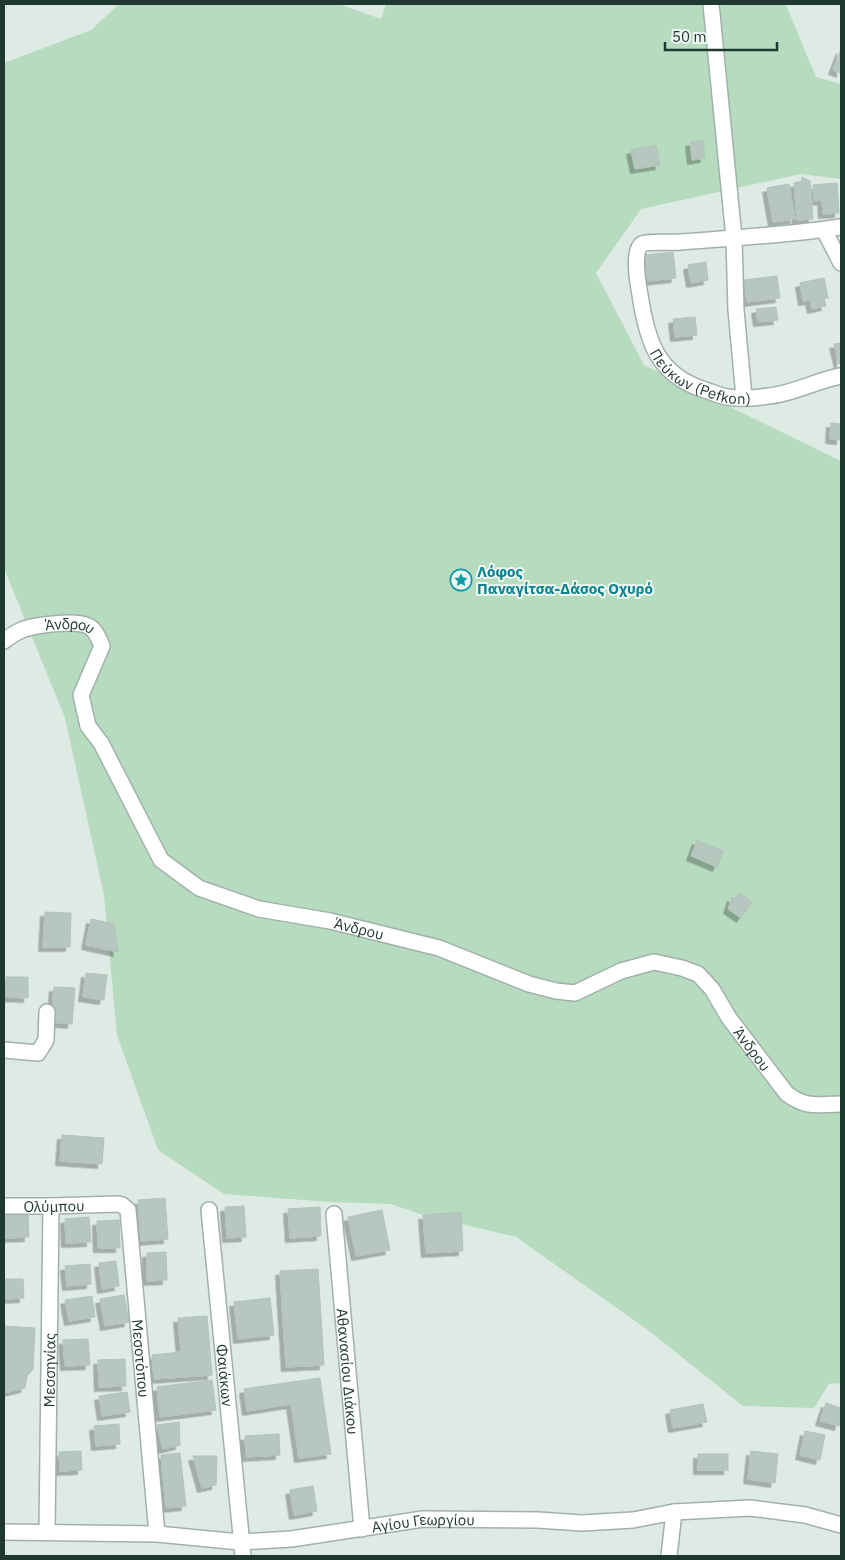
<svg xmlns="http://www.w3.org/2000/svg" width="845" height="1560" font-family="'IBM Plex Sans',sans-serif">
  <defs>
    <filter id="shadow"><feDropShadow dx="-4.5" dy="4.5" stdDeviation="0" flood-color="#0004"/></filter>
  </defs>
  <rect width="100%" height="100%" fill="#deeae4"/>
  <polygon fill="#b7dbbe" points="119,4 339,4 381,19 386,4 775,4 786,5 816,77 841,84 841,179 801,174 641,209 596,273 644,365 841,461 841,1383 829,1384 814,1408 743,1406 648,1330 516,1237 423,1215 391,1204 329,1202 224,1194 158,1150 117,1035 104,895 65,718 4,568 4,63 91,30"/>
  <g fill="#b7c7bf" stroke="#b1c3ba" filter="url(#shadow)">
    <polygon points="841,49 841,73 833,70"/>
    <polygon points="703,140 705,158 692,160 690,142"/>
    <polygon points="656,145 660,165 635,169 631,150"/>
    <polygon points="802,177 810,181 813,219 797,220 794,183 801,182"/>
    <polygon points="837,183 839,213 823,214 822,200 814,201 813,185"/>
    <polygon points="789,184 795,219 773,222 767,188"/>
    <polygon points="673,252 676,278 647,281 645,255"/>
    <polygon points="706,262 708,280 691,283 688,265"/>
    <polygon points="777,276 780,298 747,302 744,280"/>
    <polygon points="824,278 828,298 824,299 826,306 812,309 810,300 803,301 800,283"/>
    <polygon points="776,307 778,320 758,322 756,309"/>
    <polygon points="695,317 697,335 675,337 673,319"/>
    <polygon points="841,343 841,363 839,364 834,344"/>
    <polygon points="831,423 841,424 841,440 830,439"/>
    <polygon points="697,840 723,851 717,867 691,856"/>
    <polygon points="740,893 752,902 741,918 728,909 732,897 735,899"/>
    <polygon points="45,912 71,913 70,947 43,947"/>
    <polygon points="91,919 114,924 118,952 86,945"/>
    <polygon points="86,973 107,975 104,1000 83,997"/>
    <polygon points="6,977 28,977 28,998 6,997"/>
    <polygon points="54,987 75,988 72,1024 51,1022"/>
    <polygon points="62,1135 104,1138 102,1164 60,1161"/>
    <polygon points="165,1198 168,1239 141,1241 138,1200"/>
    <polygon points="244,1206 246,1237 227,1238 225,1207"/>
    <polygon points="320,1207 321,1236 290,1238 288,1209"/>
    <polygon points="382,1210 390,1250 356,1256 348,1217"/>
    <polygon points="461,1212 463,1251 426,1253 423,1215"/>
    <polygon points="28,1214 29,1237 4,1238 4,1216"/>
    <polygon points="89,1217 91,1242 66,1243 65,1219"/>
    <polygon points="119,1220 120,1248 98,1248 97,1221"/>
    <polygon points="166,1252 167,1280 147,1281 147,1253"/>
    <polygon points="116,1261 119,1286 102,1289 99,1263"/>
    <polygon points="90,1264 91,1284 67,1286 65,1266"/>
    <polygon points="318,1269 324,1365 286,1367 280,1271"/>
    <polygon points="4,1279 23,1279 24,1298 4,1299"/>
    <polygon points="124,1295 129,1322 105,1326 100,1299"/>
    <polygon points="92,1296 95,1317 69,1321 65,1300"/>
    <polygon points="270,1298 274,1335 238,1339 234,1302"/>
    <polygon points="207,1316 212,1375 154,1379 152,1355 181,1352 178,1318"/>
    <polygon points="4,1326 35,1328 33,1369 27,1376 25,1388 4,1393"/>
    <polygon points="88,1339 90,1365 65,1366 63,1340"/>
    <polygon points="125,1359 126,1386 99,1387 98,1360"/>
    <polygon points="320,1378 323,1399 247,1411 244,1389"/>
    <polygon points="212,1380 216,1410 160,1417 157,1387"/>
    <polygon points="127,1392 130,1412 102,1416 99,1396"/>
    <polygon points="323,1399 331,1454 299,1458 291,1404"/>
    <polygon points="826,1403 841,1408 841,1418 839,1426 820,1421"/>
    <polygon points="703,1404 707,1422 673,1428 670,1410"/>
    <polygon points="179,1422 180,1445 163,1449 157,1425"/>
    <polygon points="119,1424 120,1444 96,1446 94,1426"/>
    <polygon points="805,1431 825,1435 820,1460 800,1455"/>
    <polygon points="279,1434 280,1455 246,1457 245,1436"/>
    <polygon points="81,1451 82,1470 60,1471 59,1452"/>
    <polygon points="751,1451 778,1454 775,1483 748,1479"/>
    <polygon points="180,1453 186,1506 166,1508 161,1455"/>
    <rect x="698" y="1454" width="30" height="16"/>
    <polygon points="193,1456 217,1456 216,1485 202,1488"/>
    <polygon points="313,1486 317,1511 294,1515 290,1490"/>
  </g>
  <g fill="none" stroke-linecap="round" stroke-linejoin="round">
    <g stroke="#a1b1aa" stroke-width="18">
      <g id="minor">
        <polyline points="711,4 734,238 736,310 744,397"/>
        <path id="s1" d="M841,227c-53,8 -108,11 -161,15 -8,1 -33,-1 -38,2 -10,6 -4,40 -2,51 7,46 17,80 65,95 7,2 15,6 22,7 12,2 29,1 41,-1 25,-2 49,-16 73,-20"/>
        <polyline points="824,230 841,263"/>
        <path id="s2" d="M4,641c6,-5 13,-9 20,-12 14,-4 54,-10 66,-2 6,4 9,12 12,19l-21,49 7,31 13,17 60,117 38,28 60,21 71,12 109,27 90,36 27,7 19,2 46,-22 33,-9 28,6 16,6 14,15 17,29 58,76c21,15 30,10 54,10"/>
        <polyline points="4,1050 38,1053 46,1040 47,1012"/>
        <path id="s3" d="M4,1206h47l67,-2 4,1 6,5 29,324"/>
        <path id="s4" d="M209,1210l34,346"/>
        <path id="s5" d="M334,1214l28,315"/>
        <path id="s6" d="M4,1532l153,2 83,8 51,-3 132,-20 115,1 44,3 51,-3 41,-8 76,-4 55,7 36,10"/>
        <path id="s7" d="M47,1532l4,-326"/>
        <polyline points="669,1556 674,1512"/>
      </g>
    </g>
    <use href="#minor" stroke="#fff" stroke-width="15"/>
  </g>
  <defs>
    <g id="sight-ring" transform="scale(1.125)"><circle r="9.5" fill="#eef7f2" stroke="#0f9aa8" stroke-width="1.5"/><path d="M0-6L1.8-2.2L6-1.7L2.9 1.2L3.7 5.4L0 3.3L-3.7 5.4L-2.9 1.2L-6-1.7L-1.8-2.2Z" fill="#0f9aa8"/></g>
  </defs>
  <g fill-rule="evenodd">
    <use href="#sight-ring" x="461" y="580"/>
  </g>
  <g text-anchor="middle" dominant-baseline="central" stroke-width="4" stroke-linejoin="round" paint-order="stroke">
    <g font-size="15" fill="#203930" stroke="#eef7f2">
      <text stroke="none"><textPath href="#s1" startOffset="366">Πεύκων (Pefkon)</textPath></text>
      <text stroke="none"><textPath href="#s2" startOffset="70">Άνδρου</textPath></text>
      <text stroke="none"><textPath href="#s2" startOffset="564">Άνδρου</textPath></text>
      <text stroke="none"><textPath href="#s2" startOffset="1014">Άνδρου</textPath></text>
      <text stroke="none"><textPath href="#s3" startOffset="50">Ολύμπου</textPath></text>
      <text stroke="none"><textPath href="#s3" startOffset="275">Μεσοτόπου</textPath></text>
      <text stroke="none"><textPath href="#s7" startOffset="162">Μεσσηνίας</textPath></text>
      <text stroke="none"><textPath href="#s5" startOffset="158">Αθανασίου Διάκου</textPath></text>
      <text stroke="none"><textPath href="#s4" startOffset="166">Φαιάκων</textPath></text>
      <text stroke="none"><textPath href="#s6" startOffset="421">Αγίου Γεωργίου</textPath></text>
    </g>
    <g font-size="15" font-weight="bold" fill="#0d838f" stroke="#eef7f2" text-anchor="start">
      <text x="477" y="571">Λόφος<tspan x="477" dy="17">Παναγίτσα-Δάσος Οχυρό</tspan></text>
    </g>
  </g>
  <rect width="845" height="1560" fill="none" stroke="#203930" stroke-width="10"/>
  <path d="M665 42v8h112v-8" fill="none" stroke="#203930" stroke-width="2.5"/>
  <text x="672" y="42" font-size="15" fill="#203930" stroke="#eef7f2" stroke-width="4" paint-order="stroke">50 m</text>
</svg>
